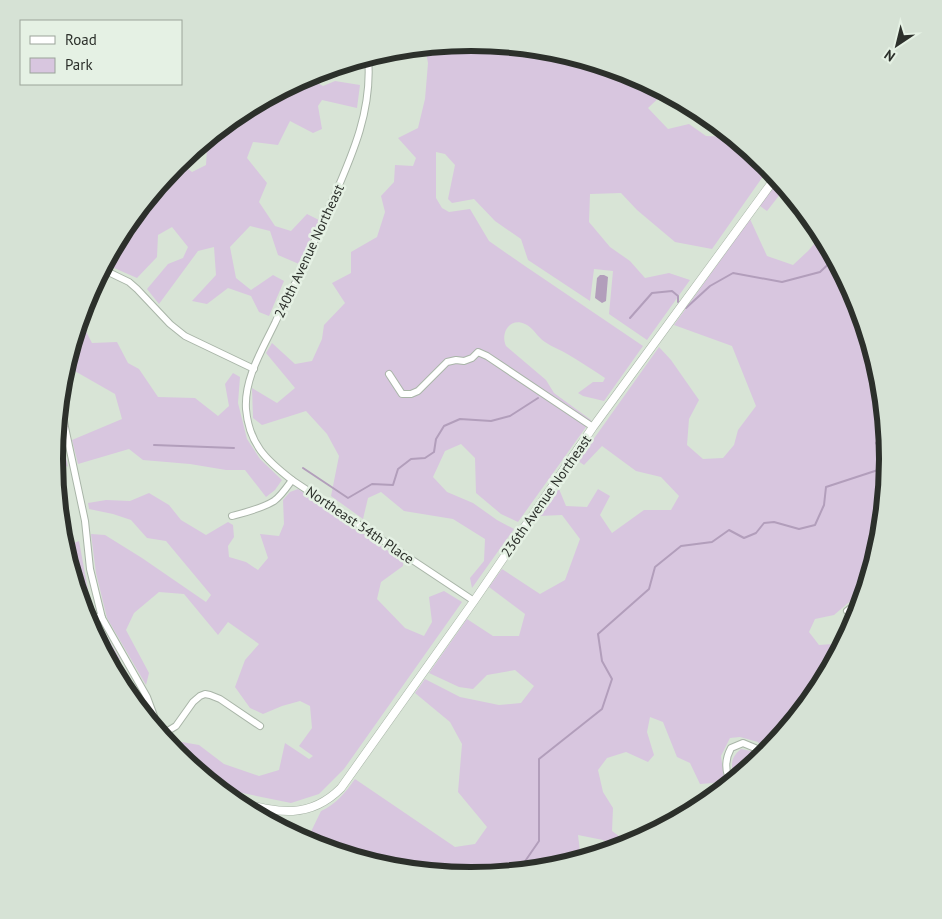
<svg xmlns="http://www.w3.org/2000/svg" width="942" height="919" font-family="'PT Sans',sans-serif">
  <rect width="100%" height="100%" fill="#d8e4d6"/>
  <g fill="#d8c6df">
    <path d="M471,43l82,8 78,23 34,18 -17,16 20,21 21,-5 17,12 22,1 2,-2 39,33 -57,81 -37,-7 -38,-32 -16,-17 -31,1 -1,28 21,25 20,14 15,17 24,-5 21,7 -43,60 -38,-26 4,-43 -19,-2 -4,32 -62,-41 -7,-21 -26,-18 -21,-22 -22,4 -4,-4 7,-34 -10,-11 -9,-2v46l6,10 7,4 21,-3 19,32 33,23 121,82 -39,55 -21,-5 -5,-3 15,-11h10l2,-4c-12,-8 -24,-16 -36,-23 -8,-5 -17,-8 -24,-13 -8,-5 -12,-15 -20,-18 -15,-7 -25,9 -19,22l40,34 8,13 37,27 -73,102 -17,-8 -25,-21 -1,-35 -14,-14 -16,7 -12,26 14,15 26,11 24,17 17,9 -42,59 -2,-10 14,-17 1,-22 -32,-20 -49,-8 -23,-19 -13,6 -5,21 -32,-23 8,-40 -12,-22 -21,-23 -44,14 -9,-7 -1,-30 25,15 18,-15 -29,-35 6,-10 23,21 17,-3 10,-22 2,-14 21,-22 -13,-20 19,-10v-21l26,-15 8,-25 -4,-16 13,-14 1,-17 18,1 3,-8 -18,-20 20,-10 7,-29 3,-36 -3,-16z"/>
    <polygon points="307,77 323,86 335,81 360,85 357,108 322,100 318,106 322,129 313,133 290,121 278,145 253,142 247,158 267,183 259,202 275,226 291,231 307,214 319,220 299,264 278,255 270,231 250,226 230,247 236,278 251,290 273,275 284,281 269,316 259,312 251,296 228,288 207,304 192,301 216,275 214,247 198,251 159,304 147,289 168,264 183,258 188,247 172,227 158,235 157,257 137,278 105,264 124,228 145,203 151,207 165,185 163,181 176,164 179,162 192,172 206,165 207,149 202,144 216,132 217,133 238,128 255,111 260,102"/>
    <polygon points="778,180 785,188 767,211 760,206"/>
    <path d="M750,219l17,37 26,9 15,-14 14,-16 34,65 24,78 8,82 -5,48 -5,7 4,9 -2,17 -17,56 -9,1 -20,17 -19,4 -6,13 10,13 14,-1 11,-23 16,-15 -4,13 -38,72 -52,64 -8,-13 -18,-5 -10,1 -9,18 3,22 -11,5 -13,1 -10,-21 -13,-6 -14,-35 -13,-5 -3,15 7,23 -6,7 -22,-10 -19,6 -9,12 5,22 10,16 -1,23 19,14 -14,4 -14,-9 -25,-5 3,25 -29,9 -81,7 -82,-8 -78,-23 -5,-3 15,-31c14,-6 25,-19 34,-32l100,68 20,-3 12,-17 -29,-35 4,-48 -12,-22 -35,-29 10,-14 35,18 39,8 22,-2 13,-17 -19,-16 -28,5 -14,14 -14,-2 -30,-14 38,-54 26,17h26l6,-22 -36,-27 13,-18 38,25 25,-14 15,-41 -18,-24 -23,1 20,-27 7,17 21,1 11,-18 12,7 -10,19 12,18 32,-23h27l8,-14 -18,-19 -25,-6 -34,-25 -18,19 -6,-4 81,-114 12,13 28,40 -10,19 -2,26 16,14 20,-1 11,-13 4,-15 18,-24 -24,-60 -58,-21z"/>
    <polygon points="80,320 92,343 117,342 128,363 139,369 158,397 195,398 218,416 229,406 225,384 233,373 240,377 238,403 247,439 260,459 282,480 275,490 266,497 245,470 226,470 190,464 143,460 129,449 78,464 72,440 122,419 115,394 66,366"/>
    <polygon points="58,419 58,420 68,467 57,458 54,458"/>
    <polygon points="298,489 403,561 403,566 381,582 377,599 405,628 424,636 432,622 429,597 444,591 462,602 344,769 319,794 291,803 218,788 176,754 171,748 182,742 199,745 224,764 259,776 279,770 285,743 309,759 313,756 299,746 312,728 310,706 300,701 282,706 263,714 250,708 235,687 245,660 259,644 228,622 218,635 184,594 159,592 134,613 126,630 149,673 146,685 107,618 96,573 91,534 105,535 142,558 206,602 211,595 166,541 147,538 131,520 113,514 89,509 88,503 106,500 130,501 149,493 169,505 181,520 206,535 228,522 233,525 234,537 228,546 229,557 246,562 258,570 268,558 260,534 279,536 284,524 283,500 290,492"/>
    <polygon points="79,541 88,590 76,587 64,547"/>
    <polygon points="87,621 99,623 120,659 116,661 107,659"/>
    <path d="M741,749l10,2 7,10 -22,18 -2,-1c-3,-14 -4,-20 7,-29z"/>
  </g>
  <polygon fill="#b29ebb" points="600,275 604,275 608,277 606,301 602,303 595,298 597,278"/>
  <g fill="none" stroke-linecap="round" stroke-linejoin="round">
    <g stroke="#b29ebb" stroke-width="2">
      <polyline points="686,308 710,286 733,273 782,282 820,272 834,259"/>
      <polyline points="630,318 652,293 672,291 678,296 678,302"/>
      <polyline points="154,445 234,448"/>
      <polyline points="303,468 348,498 372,484 393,485 398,469 411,459 425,458 434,452 436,439 444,426 460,419 491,421 510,416 538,398"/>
      <polyline points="515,872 519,870 539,841 539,759 602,709 612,679 602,661 598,634 649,589 655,567 681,546 712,542 729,530 744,538 756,533 764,523 774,522 799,529 815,525 824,505 826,487 881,469 885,459 876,443 885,430"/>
    </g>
    <g stroke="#a9b5a8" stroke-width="8">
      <g id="minor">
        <path d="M368,57c5,54 -17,101 -38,149 -10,21 -18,42 -28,63 -8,18 -19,36 -27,54 -13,27 -31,56 -29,86 3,35 20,51 46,71l182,121"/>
        <polyline points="102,269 129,282 137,289 170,324 185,336 254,369"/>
        <polyline points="389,374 402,394 411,394 418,391 447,362 456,360 464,361 472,358 478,352 487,356 593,427"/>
        <polyline points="60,395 65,427 85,521 90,569 102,618 147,697 154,716 158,732"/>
        <path d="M232,516c14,-4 29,-7 42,-15 7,-5 13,-14 18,-21"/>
        <polyline points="847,611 856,604 861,603"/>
        <polyline points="85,616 92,616 102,618"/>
        <polyline points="161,735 176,726 193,702 200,696 205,694 210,695 220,699 260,726"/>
        <path d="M732,782c-8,-10 -7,-23 -1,-34l12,-5 12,5 7,10"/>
      </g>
    </g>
    <g stroke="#a9b5a8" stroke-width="9">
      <path id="tertiary" d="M233,801c41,10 74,21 108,-13l133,-187 119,-174 183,-250"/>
    </g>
    <use href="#minor" stroke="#fff" stroke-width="6"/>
    <use href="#tertiary" stroke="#fff" stroke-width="8"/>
  </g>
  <g text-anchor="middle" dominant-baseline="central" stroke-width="5" stroke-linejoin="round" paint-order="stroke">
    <g font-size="14" fill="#2c302b" stroke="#e5f1e4">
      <text transform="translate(309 251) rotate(-65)">240th Avenue Northeast</text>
      <text transform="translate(546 496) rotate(-55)">236th Avenue Northeast</text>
      <text transform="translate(360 525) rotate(34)">Northeast 54th Place</text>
    </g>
  </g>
  <path d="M0 0H942V919H0ZM63 459a408 408 0 1 1 816 0a408 408 0 1 1-816 0Z" fill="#d6e2d5" fill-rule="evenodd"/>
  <path fill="none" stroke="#2c302b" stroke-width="6" d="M63 459a408 408 0 1 1 816 0a408 408 0 1 1-816 0Z"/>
  <rect x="20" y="20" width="162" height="65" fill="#e5f1e4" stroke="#9ba49a"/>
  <rect x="30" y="36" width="25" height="8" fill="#ffffff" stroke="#9ba49a"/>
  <text x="65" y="45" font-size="15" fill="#2c302b">Road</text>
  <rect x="30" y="58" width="25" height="15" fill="#d8c6df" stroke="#9ba49a"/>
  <text x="65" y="70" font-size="15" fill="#2c302b">Park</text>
  <g transform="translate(897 45) rotate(215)" stroke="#e5f1e4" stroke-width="4" paint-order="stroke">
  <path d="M0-4L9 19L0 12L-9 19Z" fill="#2c302b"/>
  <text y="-8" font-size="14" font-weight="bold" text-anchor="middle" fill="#2c302b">N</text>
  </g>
</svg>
